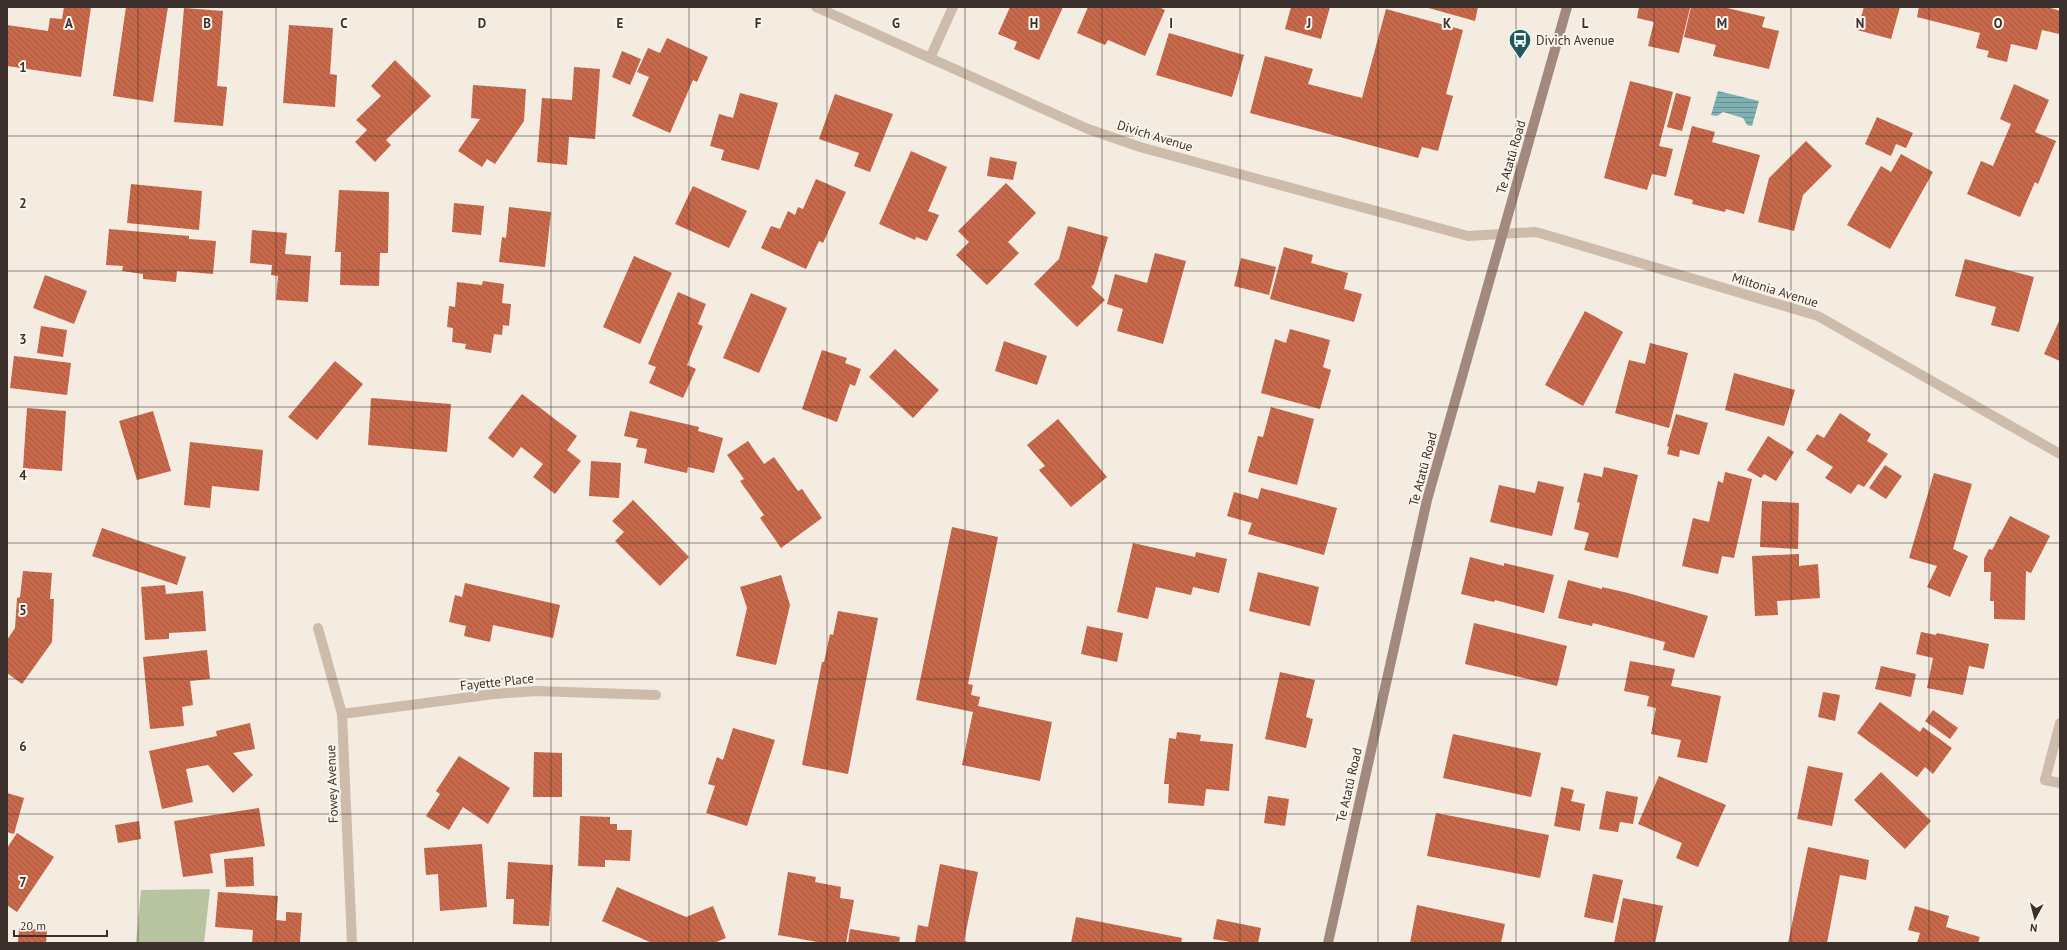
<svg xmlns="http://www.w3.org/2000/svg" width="2067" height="950" font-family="'PT Sans',sans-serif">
  <defs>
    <pattern id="water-rules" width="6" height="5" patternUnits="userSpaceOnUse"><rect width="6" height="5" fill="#7fb0b2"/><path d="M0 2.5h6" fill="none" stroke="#699091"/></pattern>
    <pattern id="building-back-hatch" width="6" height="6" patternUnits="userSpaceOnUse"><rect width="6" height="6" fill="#c8694b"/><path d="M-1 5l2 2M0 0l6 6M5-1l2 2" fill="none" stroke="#a4573f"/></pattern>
  </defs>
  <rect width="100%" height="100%" fill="#f4ebe1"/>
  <polygon fill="#b8c4a0" points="210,889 204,943 136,943 141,890"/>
  <polygon fill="url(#water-rules)" points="1718,91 1759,101 1752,126 1747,125 1743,118 1723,112 1717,116 1711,115"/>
  <g fill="url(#building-back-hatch)">
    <polygon points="64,7 91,7 81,77 7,66 7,25 48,31 50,18 62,19"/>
    <polygon points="126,7 168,7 153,102 113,96"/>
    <polygon points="1010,7 1063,7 1039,60 1014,49 1017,42 998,34"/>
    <polygon points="1088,7 1158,7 1165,10 1145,56 1108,40 1105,45 1077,33"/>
    <polygon points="1291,7 1330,7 1321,39 1285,29"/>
    <polygon points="1425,7 1478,7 1475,21"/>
    <polygon points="1639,7 1690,8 1679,53 1648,46 1654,22 1637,18"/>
    <polygon points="1691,7 1723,7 1765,17 1762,27 1779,31 1769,69 1713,56 1716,45 1684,37"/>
    <polygon points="1864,7 1900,7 1891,39 1857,30"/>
    <polygon points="1919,7 2048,7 2060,11 2060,31 2059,34 2042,30 2037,50 2011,44 2007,62 1987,57 1989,51 1976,48 1980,33 1917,17"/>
    <polygon points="184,8 223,11 217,86 227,87 223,126 174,122"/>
    <polygon points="1386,9 1463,30 1446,94 1453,96 1438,151 1422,147 1418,158 1250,113 1265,56 1313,69 1308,84 1362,98"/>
    <polygon points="289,25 333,28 330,74 337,75 335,107 283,103"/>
    <polygon points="1169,33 1244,55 1232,97 1156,75"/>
    <polygon points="667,38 708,57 697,82 693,80 670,133 632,116 649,77 637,72 648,48 660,53"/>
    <polygon points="622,51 641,59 630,85 612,77"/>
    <polygon points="395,60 431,96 386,140 391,145 375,162 355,142 367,130 356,120 381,96 371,86"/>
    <polygon points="574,67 600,69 595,139 569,137 567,165 537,162 542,98 572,100"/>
    <polygon points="1630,81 1673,92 1659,146 1673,149 1666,177 1652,174 1647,190 1604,178"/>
    <polygon points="2014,84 2049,100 2035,132 2056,141 2038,184 2035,182 2020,217 1967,194 1981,161 1993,166 2011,124 2000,119"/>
    <polygon points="473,85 526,89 524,121 495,164 487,159 482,167 458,151 480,119 471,118"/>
    <polygon points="740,93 778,103 759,170 721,160 724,150 710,146 719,114 733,118"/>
    <polygon points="1676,93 1691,97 1682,131 1667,127"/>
    <polygon points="835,94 893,114 870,172 854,166 859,153 819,139"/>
    <polygon points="1877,117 1913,133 1906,148 1896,144 1891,156 1865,144"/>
    <polygon points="1692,126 1715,132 1712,142 1760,155 1744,214 1726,209 1725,212 1692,204 1693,200 1674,195"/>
    <polygon points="1806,141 1832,166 1803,195 1794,231 1758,222 1769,178"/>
    <polygon points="911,151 947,167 928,211 939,215 927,241 916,237 915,240 879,224"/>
    <polygon points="1901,154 1933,172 1890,249 1847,225 1881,166 1891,172"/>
    <polygon points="990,157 1017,162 1013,180 987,176"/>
    <polygon points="816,179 846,192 823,243 819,241 806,269 761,248 771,226 780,229 788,211 795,215 798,207 803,209"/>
    <polygon points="1006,183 1036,213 1008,242 1019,253 987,285 956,255 969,242 958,231"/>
    <polygon points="131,184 202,191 199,230 127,223"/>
    <polygon points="693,186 747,211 729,248 675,224"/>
    <polygon points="339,190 389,192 388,253 380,253 379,286 340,285 341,252 335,252"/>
    <polygon points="454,203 484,206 481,235 452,232"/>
    <polygon points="509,207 551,212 545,267 499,262 502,237 506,238"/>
    <polygon points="1068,226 1108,237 1094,284 1091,287 1105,300 1077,327 1034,284 1059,259"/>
    <polygon points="109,229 189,236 189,239 216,241 213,274 177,271 176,282 143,279 143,274 122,271 123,266 106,265"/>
    <polygon points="252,230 287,233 285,254 311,256 308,302 276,300 278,276 271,275 272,265 250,263"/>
    <polygon points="1284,247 1313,255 1311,263 1348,273 1344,289 1362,294 1354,322 1270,299"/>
    <polygon points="1155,253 1186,261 1163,344 1117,331 1123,309 1107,304 1115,274 1147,283"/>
    <polygon points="634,256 672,273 640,344 603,327"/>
    <polygon points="1241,258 1276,267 1269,295 1234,286"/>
    <polygon points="1965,259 2034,277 2019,332 1991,325 1996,307 1955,296"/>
    <polygon points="45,275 87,291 74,324 33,308"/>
    <polygon points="483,281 504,284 502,303 511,304 509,326 503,325 502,335 494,334 491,353 465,349 466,344 452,342 453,328 447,327 449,306 455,307 457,282 482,285"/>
    <polygon points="678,292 706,304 698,324 703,326 687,365 696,369 683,398 649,383 656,367 648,364"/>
    <polygon points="751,293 787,308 759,373 723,358"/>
    <polygon points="1585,311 1623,332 1583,406 1545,385"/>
    <polygon points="2060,319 2060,361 2044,354"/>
    <polygon points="41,326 67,330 63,357 37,353"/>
    <polygon points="1290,329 1330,340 1323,367 1331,370 1320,409 1261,393 1275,339 1286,343"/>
    <polygon points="1004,341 1047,356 1037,385 995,371"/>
    <polygon points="1650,343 1688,353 1669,428 1615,413 1629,360 1645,364"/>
    <polygon points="895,349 939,390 913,418 869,377"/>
    <polygon points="822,350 847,358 845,363 861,369 855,386 850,384 837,422 802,409"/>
    <polygon points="14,356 71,363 67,395 10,388"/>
    <polygon points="335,361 363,384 317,440 288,417"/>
    <polygon points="1734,373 1795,390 1784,426 1725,410"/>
    <polygon points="522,394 577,436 567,450 581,461 555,494 533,477 543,464 521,447 513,458 488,438"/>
    <polygon points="371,398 451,404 447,452 368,445"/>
    <polygon points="1271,407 1314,419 1297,485 1248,472 1258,436 1263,437"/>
    <polygon points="27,408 66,411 62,471 23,468"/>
    <polygon points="153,411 171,471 137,480 119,421"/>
    <polygon points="630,411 699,427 698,431 723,438 714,473 688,467 687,473 644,463 647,449 636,447 638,439 624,436"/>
    <polygon points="1840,413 1871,434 1867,441 1888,454 1864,487 1858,484 1851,494 1825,478 1833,467 1806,450 1817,434 1824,438"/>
    <polygon points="1676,414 1708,423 1699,455 1680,450 1679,457 1667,454 1669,447 1667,446"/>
    <polygon points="1058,419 1107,477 1071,507 1039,470 1045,466 1027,445"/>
    <polygon points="1768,436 1794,452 1776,481 1764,474 1761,478 1747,470"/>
    <polygon points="748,441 764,464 774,457 798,491 802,489 822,518 781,548 760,518 764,515 740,481 744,479 727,455"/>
    <polygon points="190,442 263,450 259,491 212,486 210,508 184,505"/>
    <polygon points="591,461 621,463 619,498 589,496"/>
    <polygon points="1885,465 1902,476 1886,499 1869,488"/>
    <polygon points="1604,467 1638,475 1618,558 1584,550 1589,533 1574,529 1580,503 1577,502 1584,473 1602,477"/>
    <polygon points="1725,472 1752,479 1734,558 1722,556 1718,574 1682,566 1693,518 1709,522 1718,481 1723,483"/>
    <polygon points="1934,473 1972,484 1953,549 1968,556 1950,597 1927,587 1937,566 1909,558"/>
    <polygon points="1538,481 1564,487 1552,536 1490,522 1499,485 1535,493"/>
    <polygon points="1261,488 1337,508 1324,555 1248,534 1252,523 1227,516 1234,492 1258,499"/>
    <polygon points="633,500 689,557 660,586 615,541 624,532 612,521"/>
    <polygon points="1762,501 1799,503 1798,549 1760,547"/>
    <polygon points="2010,516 2050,536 2031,573 2026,571 2025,620 1994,619 1994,601 1990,601 1991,572 1984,572 1984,559 1989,549 1992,550"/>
    <polygon points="952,527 998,537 968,684 973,685 971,695 980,697 978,706 1052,722 1040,781 962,765 973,712 916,700"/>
    <polygon points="102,528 186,557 177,585 92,556"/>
    <polygon points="1133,543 1195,557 1196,552 1227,559 1219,593 1193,587 1191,595 1156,587 1148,619 1117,612"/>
    <polygon points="1799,554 1799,566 1818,564 1820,598 1777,601 1778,615 1755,616 1752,556"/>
    <polygon points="1470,557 1504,566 1504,563 1554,575 1544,613 1495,600 1494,602 1461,594"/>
    <polygon points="23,571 52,573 50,599 54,599 52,642 22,684 7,673 7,640 15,628 17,598 20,597"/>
    <polygon points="1258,572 1319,587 1310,626 1249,611"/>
    <polygon points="781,575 790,605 776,665 736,656 747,608 740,587"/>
    <polygon points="1568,580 1602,589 1602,587 1628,593 1708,616 1694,658 1663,650 1665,642 1593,623 1592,626 1558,618"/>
    <polygon points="465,583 560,605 553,638 493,625 490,642 464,636 466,626 449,622 455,595 462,597"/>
    <polygon points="165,585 166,594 203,591 206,631 169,633 169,639 145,640 141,587"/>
    <polygon points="838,611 878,618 848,774 802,765 822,662 824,662 830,634 833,635"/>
    <polygon points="1474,623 1567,646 1557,686 1465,664"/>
    <polygon points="1087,626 1123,633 1117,662 1081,654"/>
    <polygon points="1921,632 1936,635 1937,633 1989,644 1984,669 1969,666 1963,695 1927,688 1933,658 1916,654"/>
    <polygon points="207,650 210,679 190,681 193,705 182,707 184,726 150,729 143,657"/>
    <polygon points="1630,661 1675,669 1671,686 1721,696 1707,763 1677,757 1681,740 1651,734 1656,708 1647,706 1649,696 1624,691"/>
    <polygon points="1881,666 1916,674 1911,697 1875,689"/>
    <polygon points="1280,672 1315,680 1306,717 1313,719 1306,748 1265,739"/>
    <polygon points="1823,692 1840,695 1835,721 1818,717"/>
    <polygon points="1880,702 1920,732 1923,727 1952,748 1933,774 1925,767 1917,777 1857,733"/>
    <polygon points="1933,710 1958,728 1950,739 1925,721"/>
    <polygon points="250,723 255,749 233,753 253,775 233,793 208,765 186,769 193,802 162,809 149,751 217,736 216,731"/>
    <polygon points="733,728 775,740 747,826 706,813 715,786 708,784 717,757 723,760"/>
    <polygon points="1177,732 1201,735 1200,741 1233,744 1229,791 1206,789 1204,806 1168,803 1169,784 1164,784 1169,738 1176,739"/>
    <polygon points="1453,734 1541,753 1531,797 1443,778"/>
    <polygon points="534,752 562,753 562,797 533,797"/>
    <polygon points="459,756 510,788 488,824 463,807 449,830 426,816 440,794 436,791"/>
    <polygon points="1808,766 1843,773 1832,826 1797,819"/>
    <polygon points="1881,772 1931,821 1905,849 1854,800"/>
    <polygon points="1659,776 1726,805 1698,867 1676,858 1682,843 1638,824"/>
    <polygon points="1561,787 1574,790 1571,801 1585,804 1580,831 1554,826"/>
    <polygon points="1606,791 1638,797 1633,824 1620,822 1618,832 1599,829"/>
    <polygon points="7,793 24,798 14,834 7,832"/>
    <polygon points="1268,796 1289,799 1285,826 1264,823"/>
    <polygon points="259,808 265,846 210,854 213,873 183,877 174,821"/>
    <polygon points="1436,813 1549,835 1540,878 1427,856"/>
    <polygon points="580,816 610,817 610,824 617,824 617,830 632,830 630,861 605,860 605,867 578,866"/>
    <polygon points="139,821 141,839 118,843 115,825"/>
    <polygon points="17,833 54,857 17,912 8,906 7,907 7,848"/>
    <polygon points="482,844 487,907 440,911 438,874 426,875 424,848"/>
    <polygon points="1808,847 1869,860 1866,880 1840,875 1827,943 1788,943"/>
    <polygon points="253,857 254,886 226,887 224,859"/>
    <polygon points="508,862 553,865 549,926 513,924 514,899 506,899"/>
    <polygon points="940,864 978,872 964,941 972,943 915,943 918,925 928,927"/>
    <polygon points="788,872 816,877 815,882 841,887 840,898 854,900 846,943 823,943 778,935"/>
    <polygon points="1593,874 1623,880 1613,923 1584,917"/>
    <polygon points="617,887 686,917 713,906 726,938 714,943 652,943 602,921"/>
    <polygon points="218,892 278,896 276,920 286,921 286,912 302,913 300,943 252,943 253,930 215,927"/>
    <polygon points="1623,898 1663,906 1655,943 1614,943"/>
    <polygon points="1417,905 1505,924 1501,943 1410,943"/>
    <polygon points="1915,906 1949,916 1946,927 1980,937 1978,943 1917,943 1920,933 1908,930"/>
    <polygon points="1076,917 1182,938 1181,943 1071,943"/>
    <polygon points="1217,919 1261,928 1258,943 1236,943 1213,939"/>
    <polygon points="19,928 47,930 46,943 18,943"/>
    <polygon points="850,929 900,937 899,943 848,943"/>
  </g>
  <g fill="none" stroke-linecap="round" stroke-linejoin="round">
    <polyline stroke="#cdbbac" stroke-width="10" points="2045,780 2060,783"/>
    <g stroke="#cdbbac" stroke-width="10">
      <polyline points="816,7 1088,129 1140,147 1468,236 1535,232 1543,234 1818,316 2060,454"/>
      <polyline points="930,58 953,7"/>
      <polyline points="318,628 342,714 352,943"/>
      <polyline points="342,714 494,694 536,691 656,695"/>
      <polyline points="2045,780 2060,723"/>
    </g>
    <polyline stroke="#a18a7d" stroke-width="10" points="1328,943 1427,500 1567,7"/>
  </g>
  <path fill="none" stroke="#3b302b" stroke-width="1" stroke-opacity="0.55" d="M138,7v936M276,7v936M413,7v936M551,7v936M689,7v936M827,7v936M965,7v936M1102,7v936M1240,7v936M1378,7v936M1516,7v936M1654,7v936M1791,7v936M1929,7v936M7,136h2053M7,271h2053M7,407h2053M7,543h2053M7,679h2053M7,814h2053"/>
  <defs>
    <g id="bus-pin" transform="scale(1.15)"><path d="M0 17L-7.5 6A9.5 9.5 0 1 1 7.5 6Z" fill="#1f5a5e" stroke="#fbf5ee"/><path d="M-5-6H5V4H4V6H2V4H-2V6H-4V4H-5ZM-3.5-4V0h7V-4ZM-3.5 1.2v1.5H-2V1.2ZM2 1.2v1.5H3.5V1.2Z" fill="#fff"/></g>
  </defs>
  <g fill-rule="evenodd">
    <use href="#bus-pin" x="1520" y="40"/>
  </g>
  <g text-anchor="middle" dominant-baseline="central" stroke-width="4" stroke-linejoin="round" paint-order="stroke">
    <g font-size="13" fill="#3b302b" stroke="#fbf5ee" text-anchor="start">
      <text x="1536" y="40">Divich Avenue</text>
    </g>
    <g font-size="13" fill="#3b302b" stroke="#fbf5ee">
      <text transform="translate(1155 136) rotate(17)">Divich Avenue</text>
      <text transform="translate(1511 157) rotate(-74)">Te Atatū Road</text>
      <text transform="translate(1775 290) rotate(17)">Miltonia Avenue</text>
      <text transform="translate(1423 469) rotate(-75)">Te Atatū Road</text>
      <text transform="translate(497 682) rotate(-6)">Fayette Place</text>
      <text transform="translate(332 784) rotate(-92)">Fowey Avenue</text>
      <text transform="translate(1349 785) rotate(-77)">Te Atatū Road</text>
    </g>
  </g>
  <g font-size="13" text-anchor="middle" font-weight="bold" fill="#3b302b" stroke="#fbf5ee" stroke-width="4" stroke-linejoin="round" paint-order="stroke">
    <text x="69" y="28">A</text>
    <text x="207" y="28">B</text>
    <text x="344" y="28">C</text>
    <text x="482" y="28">D</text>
    <text x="620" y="28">E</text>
    <text x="758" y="28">F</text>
    <text x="896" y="28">G</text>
    <text x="1034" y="28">H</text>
    <text x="1171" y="28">I</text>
    <text x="1309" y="28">J</text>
    <text x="1447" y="28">K</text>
    <text x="1585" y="28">L</text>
    <text x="1722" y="28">M</text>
    <text x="1860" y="28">N</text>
    <text x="1998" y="28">O</text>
    <text x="23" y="72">1</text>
    <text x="23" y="208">2</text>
    <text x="23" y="344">3</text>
    <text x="23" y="480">4</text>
    <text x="23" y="615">5</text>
    <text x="23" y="751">6</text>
    <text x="23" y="887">7</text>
  </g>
  <rect width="2067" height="950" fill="none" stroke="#3b302b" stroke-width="16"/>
  <g transform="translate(2035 918) rotate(187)" stroke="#fbf5ee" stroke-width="3" paint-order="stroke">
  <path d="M0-3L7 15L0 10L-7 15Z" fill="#3b302b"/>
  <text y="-6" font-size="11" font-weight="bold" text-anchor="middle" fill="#3b302b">N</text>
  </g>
  <path d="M14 930v6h93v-6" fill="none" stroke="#3b302b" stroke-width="2"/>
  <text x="20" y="930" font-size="12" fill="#3b302b" stroke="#fbf5ee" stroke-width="3" paint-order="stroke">20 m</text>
</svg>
